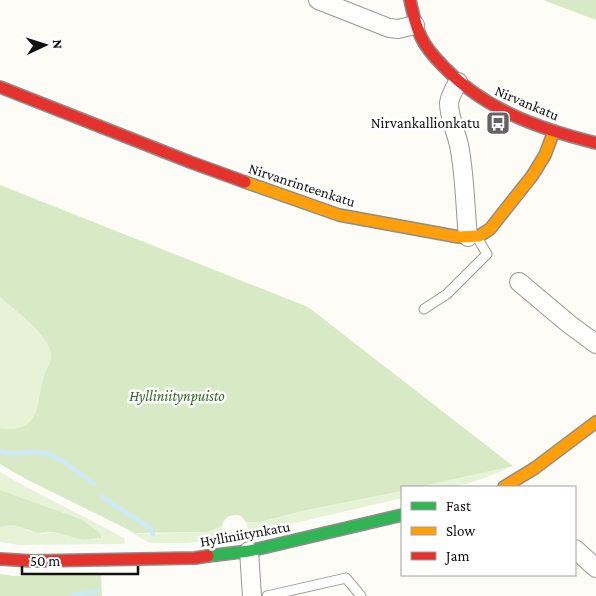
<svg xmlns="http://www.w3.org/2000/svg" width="596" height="596" font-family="'Crimson Pro',serif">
  <rect width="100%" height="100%" fill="#fdfcf7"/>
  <g fill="#e7f3d7">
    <path d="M0,297c15,14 44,34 50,53 4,10 -3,16 -6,25 -8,26 -2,60 -44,53z"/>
    <path d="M513,466c-20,9 -42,19 -64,21 -10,1 -21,0 -31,0z"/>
    <path d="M0,472c40,24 83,43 124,66l1,6 -106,1 -19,-3v-15l14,-2 18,7 11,2 11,-2 29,8 16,-1 -4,-10 -14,-10 -81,-29z"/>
    <polygon points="402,491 402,498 278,527 253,532 248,529 246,522 260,522 307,510"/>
    <polygon points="222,526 223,534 220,539 188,543 150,543 126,530 139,534 207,532"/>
  </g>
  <g fill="#d8eac5">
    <polygon points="543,0 596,0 596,20"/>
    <path d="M0,185l308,122 205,159 -95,21h-16v4l-95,19 -47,12h-14l-5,-6c-9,-3 -17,1 -19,10l-15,6 -72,1 -111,-55 -24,-14v-36c42,7 36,-27 44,-53 3,-9 10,-15 6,-25 -6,-19 -35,-39 -50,-53z"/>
    <polygon points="0,490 81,519 95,529 101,535 101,538 83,540 54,532 37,533 14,525 0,527"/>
    <polygon points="0,574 13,576 101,574 102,596 0,596"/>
  </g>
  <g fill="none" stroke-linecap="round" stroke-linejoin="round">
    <g stroke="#cde8f7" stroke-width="4.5">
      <path d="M0,451c15,6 28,-1 43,2 18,3 36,21 51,31"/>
      <polyline points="102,496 111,503 150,528 153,534"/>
      <polyline points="70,596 98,591"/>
    </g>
    <g stroke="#979795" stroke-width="11">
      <g id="lane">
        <polyline points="424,309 447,294 487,254 478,239"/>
        <polyline points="267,596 346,578 361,596"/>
      </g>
    </g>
    <g stroke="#979795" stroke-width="20">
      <g id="street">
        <polyline points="318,0 389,28 398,29 415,25"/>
        <path d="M458,82c-4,7 -8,14 -9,21 0,14 7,29 10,42 6,30 6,62 9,92"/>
        <polyline points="519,282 569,324 596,344"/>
        <polyline points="575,549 596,568"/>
        <polyline points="249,551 252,596"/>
      </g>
    </g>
    <g stroke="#8e8d8b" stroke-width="14">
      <polyline id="fast" points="208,556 249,551 402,515"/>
    </g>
    <g stroke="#8e8d8b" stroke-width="14">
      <g id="slow">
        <polyline points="245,182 339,215 459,237 479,236 490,229 532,176 545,155 554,131"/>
        <polyline points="504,487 535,468 596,422"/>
      </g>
    </g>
    <g stroke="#8e8d8b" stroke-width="14">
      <g id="jam">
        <path d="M410,0c3,13 5,25 11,37 5,11 14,21 23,30 41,43 96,62 152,76"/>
        <polyline points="0,87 190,162 245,182"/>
        <polyline points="0,559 33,561 195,558 208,556"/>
      </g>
    </g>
    <use href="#lane" stroke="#fffffe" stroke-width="9"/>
    <use href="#street" stroke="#fffffe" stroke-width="18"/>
    <use href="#fast" stroke="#30b455" stroke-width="11"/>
    <use href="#slow" stroke="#ff9f0a" stroke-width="11"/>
    <use href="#jam" stroke="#e5322d" stroke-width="11"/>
  </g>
  <defs>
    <g id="bus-square" transform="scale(1.25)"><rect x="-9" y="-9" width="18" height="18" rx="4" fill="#646362" stroke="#fff"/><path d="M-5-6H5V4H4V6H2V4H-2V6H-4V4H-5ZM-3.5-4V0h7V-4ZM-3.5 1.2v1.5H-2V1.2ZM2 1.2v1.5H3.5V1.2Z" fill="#fff"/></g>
  </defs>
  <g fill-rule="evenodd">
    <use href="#bus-square" x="498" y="123"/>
  </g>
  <g text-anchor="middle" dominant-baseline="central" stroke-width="5" stroke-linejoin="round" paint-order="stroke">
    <g font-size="15" fill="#111" stroke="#fff">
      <text transform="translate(527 103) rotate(23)">Nirvankatu</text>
      <text transform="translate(302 185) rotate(18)">Nirvanrinteenkatu</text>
      <text transform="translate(245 534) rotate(-10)">Hylliniitynkatu</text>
    </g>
    <g font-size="15" fill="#111" stroke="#fff" text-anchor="end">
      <text x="480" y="123">Nirvankallionkatu</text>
    </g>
    <g font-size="15" font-style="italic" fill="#2f6b1f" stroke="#fff">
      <text x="177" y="396">Hylliniitynpuisto</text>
    </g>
  </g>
  <rect x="401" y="486" width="175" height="90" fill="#ffffff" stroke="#a0a0a0"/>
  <rect x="411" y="502" width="25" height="8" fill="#30b455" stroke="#a0a0a0"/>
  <text x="446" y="511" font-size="15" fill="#111111">Fast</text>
  <rect x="411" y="527" width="25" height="8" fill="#ff9f0a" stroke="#a0a0a0"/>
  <text x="446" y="536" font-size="15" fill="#111111">Slow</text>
  <rect x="411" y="552" width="25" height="8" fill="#e5322d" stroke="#a0a0a0"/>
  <text x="446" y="561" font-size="15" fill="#111111">Jam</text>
  <g transform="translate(45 45) rotate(86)" stroke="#ffffff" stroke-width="4" paint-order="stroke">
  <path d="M0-4L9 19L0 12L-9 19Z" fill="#111111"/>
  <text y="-8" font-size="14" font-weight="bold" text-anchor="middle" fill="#111111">N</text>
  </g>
  <path d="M22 566v8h116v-8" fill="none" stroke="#111111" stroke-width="2.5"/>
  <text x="30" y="566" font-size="15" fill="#111111" stroke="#ffffff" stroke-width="4" paint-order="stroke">50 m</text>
</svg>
